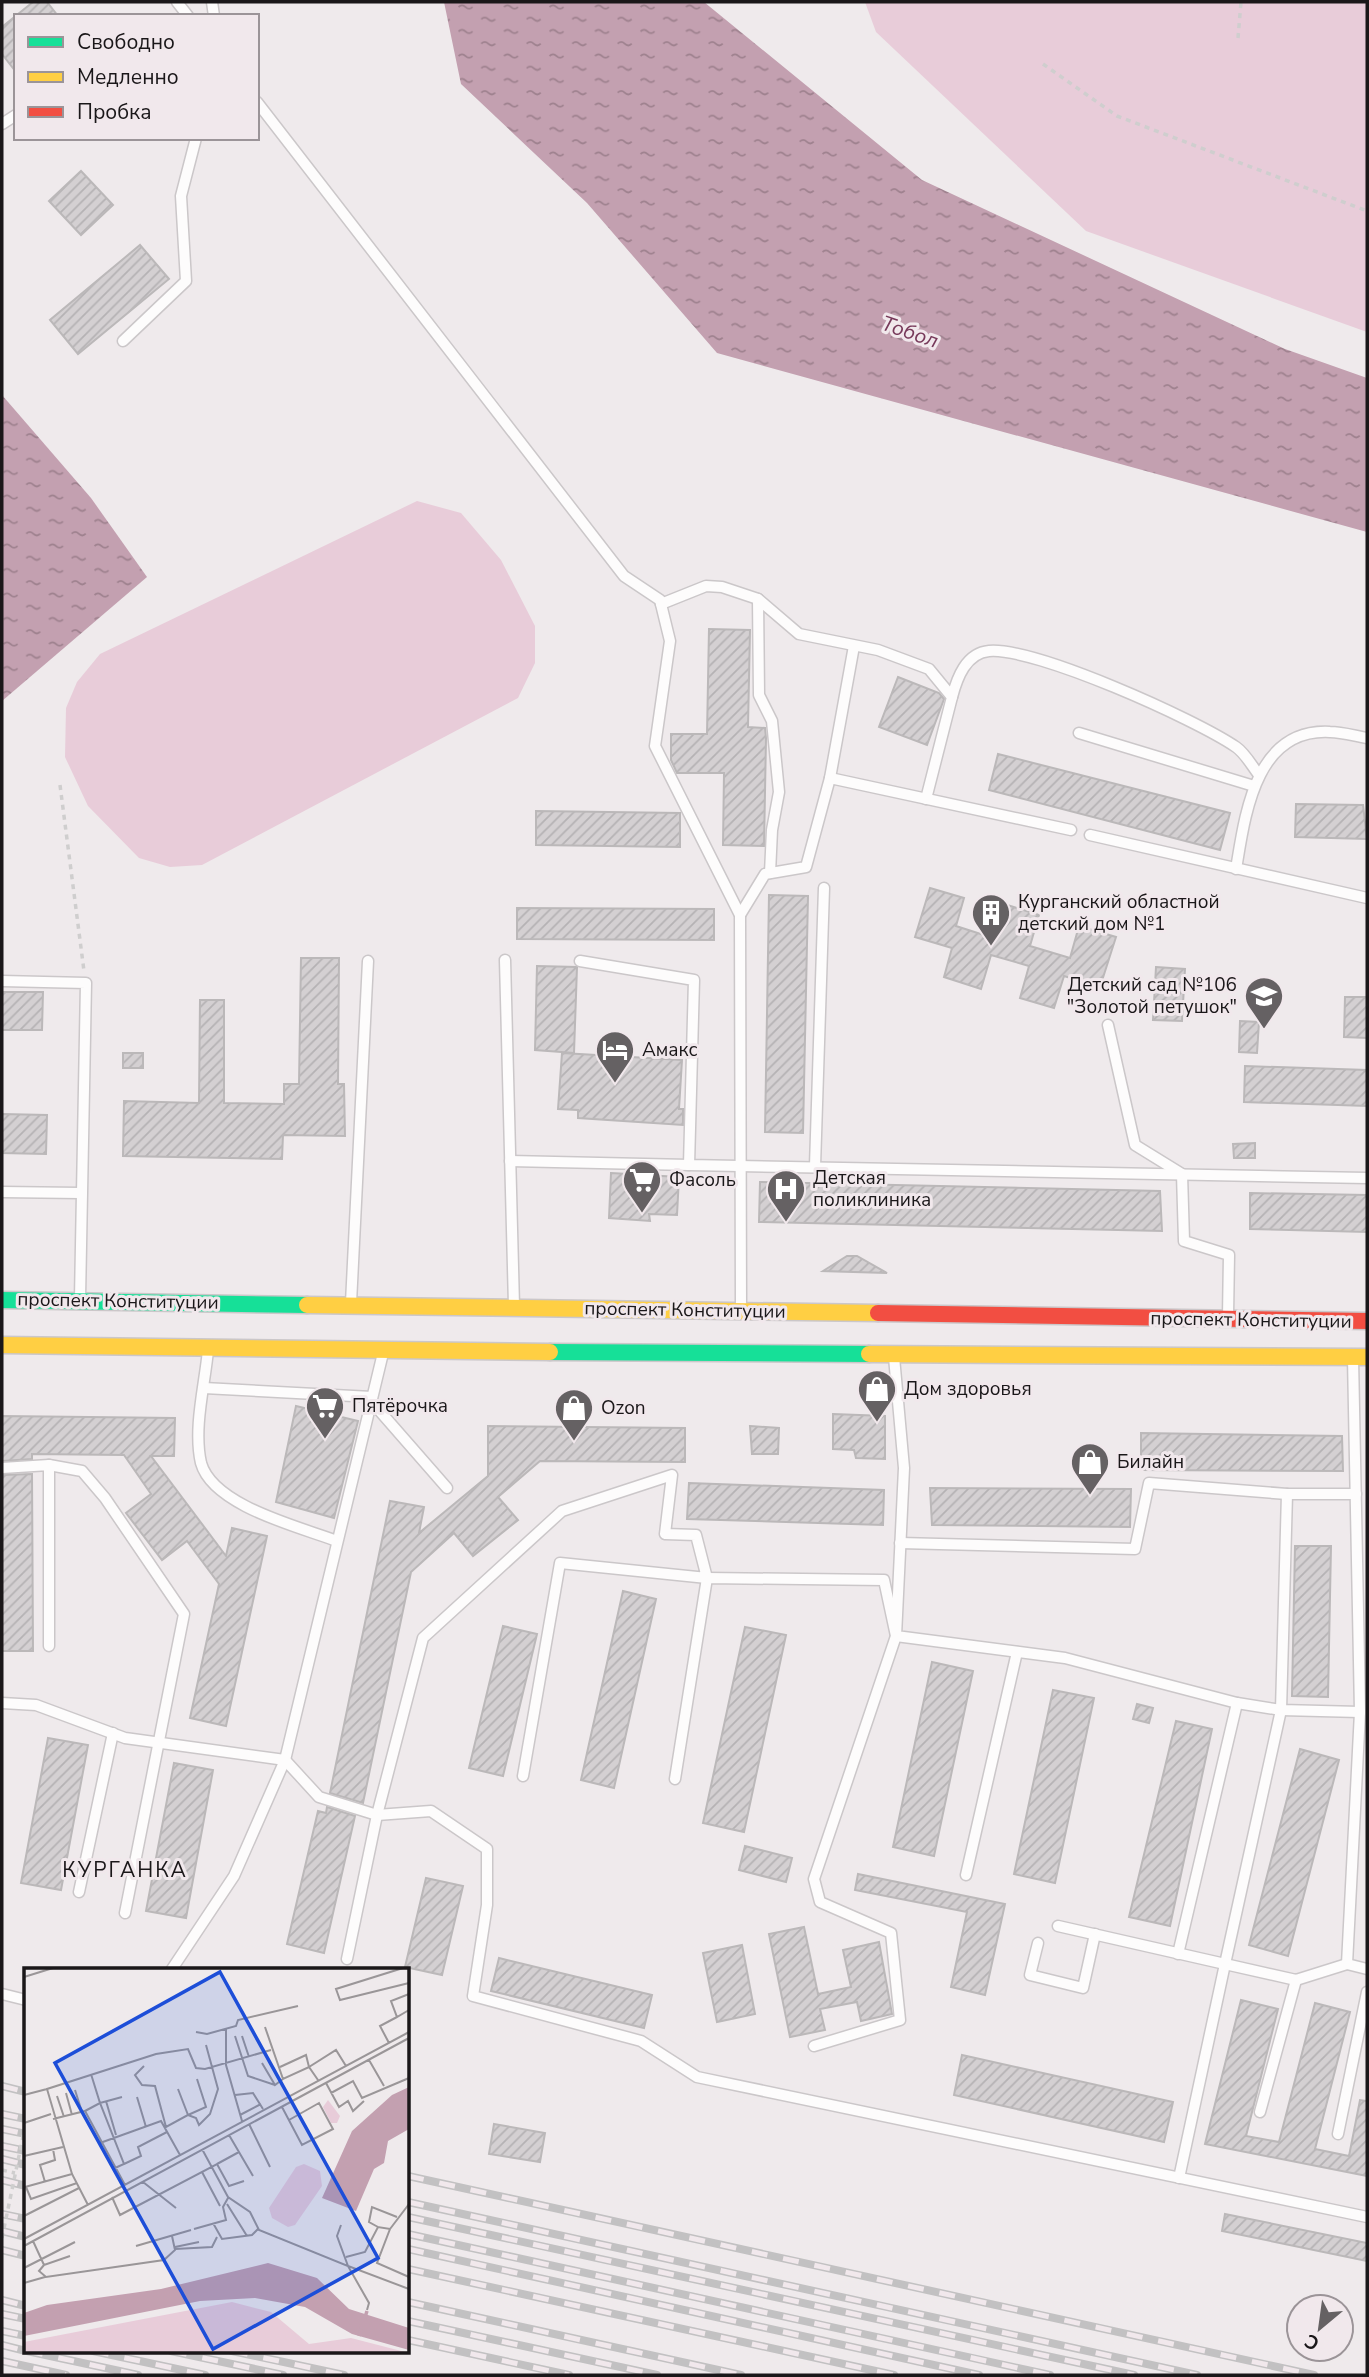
<svg xmlns="http://www.w3.org/2000/svg" width="1369" height="2377" font-family="'Nunito Sans',sans-serif">
  <defs>
    <pattern id="water-ripples" width="26" height="14" patternUnits="userSpaceOnUse" patternTransform="scale(1.75)"><rect width="26" height="14" fill="#c3a0b0"/><path d="M2 4q2-2 4 0t4 0M15 11q2-2 4 0t4 0" fill="none" stroke="#9e818e"/></pattern>
    <pattern id="building-hatch" width="6" height="6" patternUnits="userSpaceOnUse" patternTransform="scale(1.75)"><rect width="6" height="6" fill="#d4d0d2"/><path d="M-1 1l2-2M0 6l6-6M5 7l2-2" fill="none" stroke="#b5b2b4"/></pattern>
  </defs>
  <rect width="100%" height="100%" fill="#efeaec"/>
  <g fill="#e8ccd9">
    <polygon points="865,2 1367,2 1367,332 1086,231 876,32"/>
    <polygon points="417,501 461,513 501,560 535,626 535,663 518,698 202,865 170,867 139,858 88,806 65,757 66,708 77,682 100,654"/>
  </g>
  <g fill="url(#water-ripples)">
    <polygon points="444,2 704,2 922,180 1285,349 1367,378 1367,532 717,353 587,203 461,84"/>
    <polygon points="2,395 91,498 147,577 2,701"/>
  </g>
  <g fill="url(#building-hatch)" stroke="#bbb8b9" stroke-width="2">
    <polygon points="33,2 47,2 58,16 16,16 16,72 2,54 2,27"/>
    <polygon points="81,171 113,205 81,235 49,201"/>
    <polygon points="140,245 169,279 78,354 50,320"/>
    <polygon points="709,629 750,630 748,727 765,728 766,738 764,846 723,845 724,773 677,773 671,760 671,734 707,734"/>
    <polygon points="898,677 939,693 944,699 927,745 879,727"/>
    <polygon points="998,754 1230,813 1220,850 989,790"/>
    <polygon points="1296,804 1363,805 1367,839 1295,837"/>
    <polygon points="536,811 680,813 680,847 536,845"/>
    <polygon points="930,888 964,898 956,926 990,937 1001,903 1039,915 1030,946 1070,958 1079,926 1116,937 1100,987 1064,976 1054,1008 1020,998 1029,966 991,955 981,989 944,977 952,948 915,937"/>
    <polygon points="769,895 808,896 803,1133 765,1132"/>
    <polygon points="517,908 714,909 714,940 517,939"/>
    <polygon points="301,958 339,958 338,1084 344,1084 345,1136 283,1135 282,1159 123,1156 124,1101 199,1103 200,1000 224,1000 224,1103 284,1104 284,1084 299,1084"/>
    <polygon points="537,966 577,967 574,1053 535,1050"/>
    <polygon points="1156,967 1185,969 1182,1021 1153,1020"/>
    <polygon points="2,992 43,992 42,1030 2,1030"/>
    <polygon points="1345,997 1367,997 1367,1038 1344,1037"/>
    <polygon points="1240,1021 1259,1022 1257,1053 1239,1052"/>
    <rect x="123" y="1053" width="20" height="15"/>
    <polygon points="562,1053 682,1060 679,1109 683,1109 683,1125 578,1118 578,1110 558,1109"/>
    <polygon points="1245,1066 1367,1070 1367,1106 1244,1102"/>
    <polygon points="2,1114 47,1115 46,1154 2,1153"/>
    <polygon points="1255,1143 1255,1158 1234,1158 1233,1144"/>
    <polygon points="611,1173 679,1177 677,1215 649,1214 650,1221 609,1218"/>
    <polygon points="760,1182 1160,1191 1162,1231 759,1222"/>
    <polygon points="1250,1193 1367,1195 1367,1232 1250,1229"/>
    <polygon points="847,1256 857,1256 887,1273 823,1271"/>
    <polygon points="296,1406 358,1421 334,1518 276,1502"/>
    <polygon points="833,1414 885,1416 885,1459 856,1458 854,1450 833,1449"/>
    <polygon points="2,1416 175,1418 174,1456 151,1456 226,1556 232,1528 267,1536 226,1726 190,1718 219,1584 187,1541 162,1560 126,1513 151,1494 124,1455 32,1454 32,1459 2,1461"/>
    <polygon points="488,1426 685,1428 685,1462 540,1461 498,1497 518,1520 473,1556 454,1533 411,1572 363,1803 330,1793 390,1501 424,1507 419,1533 488,1476"/>
    <polygon points="750,1426 779,1428 778,1454 752,1454"/>
    <polygon points="1141,1433 1342,1436 1343,1471 1141,1470"/>
    <polygon points="32,1474 33,1651 2,1651 2,1475"/>
    <polygon points="689,1483 884,1490 883,1525 687,1519"/>
    <polygon points="930,1488 1131,1489 1130,1527 932,1525"/>
    <polygon points="1295,1546 1331,1546 1328,1697 1292,1696"/>
    <polygon points="623,1591 656,1599 614,1788 581,1780"/>
    <polygon points="503,1626 537,1634 503,1776 469,1768"/>
    <polygon points="745,1627 786,1635 744,1832 703,1823"/>
    <polygon points="932,1662 973,1671 934,1856 893,1847"/>
    <polygon points="1053,1690 1094,1698 1055,1883 1014,1874"/>
    <polygon points="1137,1704 1153,1708 1149,1723 1133,1719"/>
    <polygon points="1176,1721 1212,1729 1170,1926 1129,1917"/>
    <polygon points="48,1738 88,1745 61,1890 21,1883"/>
    <polygon points="1300,1749 1339,1760 1288,1956 1249,1945"/>
    <polygon points="174,1763 213,1770 186,1918 146,1911"/>
    <polygon points="327,1807 355,1816 324,1953 287,1944 318,1811 326,1813"/>
    <polygon points="745,1846 792,1858 786,1882 739,1870"/>
    <polygon points="858,1874 1005,1904 985,1995 951,1987 967,1912 855,1890"/>
    <polygon points="426,1878 463,1886 442,1975 405,1967"/>
    <polygon points="804,1927 818,1994 851,1987 843,1950 879,1942 892,2014 861,2021 857,2002 820,2009 825,2030 790,2037 769,1934"/>
    <polygon points="742,1945 755,2014 717,2022 703,1953"/>
    <polygon points="499,1958 652,1995 644,2028 491,1991"/>
    <polygon points="1241,2000 1278,2009 1246,2136 1279,2142 1315,2003 1350,2012 1315,2149 1349,2156 1360,2100 1367,2101 1367,2176 1205,2144"/>
    <polygon points="962,2055 1173,2102 1164,2142 954,2095"/>
    <polygon points="494,2124 545,2133 540,2162 489,2154"/>
    <polygon points="1225,2214 1367,2243 1367,2261 1222,2231"/>
  </g>
  <g fill="none" stroke-linecap="round" stroke-linejoin="round">
    <g stroke="#cbc7c9" stroke-width="13">
      <g id="lane">
        <polyline points="177,2 188,16"/>
        <polyline points="212,2 214,16"/>
        <polyline points="257,102 624,576 660,600 670,641 655,746 740,915 741,1310"/>
        <polyline points="2,124 16,115"/>
        <polyline points="123,341 186,281 181,196 196,138"/>
        <polyline points="758,599 759,695 772,721 779,792 772,830 770,873"/>
        <polyline points="661,604 706,586 722,587 758,599 799,634 878,650 929,669 952,697 926,799"/>
        <path d="M952,697c5,-19 14,-44 37,-46 46,-4 206,68 247,96 9,6 16,19 23,28"/>
        <polyline points="1079,733 1254,786"/>
        <polyline points="830,778 854,646"/>
        <polyline points="1090,835 1367,898"/>
        <path d="M1236,869c9,-54 19,-141 94,-137 12,0 25,4 37,6"/>
        <polyline points="740,915 765,874 806,867 830,778 1071,830"/>
        <polyline points="505,960 514,1306"/>
        <polyline points="580,961 694,980 689,1165 1367,1178"/>
        <polyline points="2,981 86,983 80,1298"/>
        <polyline points="1108,1025 1135,1145 1182,1174 1184,1241 1229,1255 1228,1316"/>
        <polyline points="510,1161 689,1165"/>
        <polyline points="815,1166 824,888"/>
        <polyline points="2,1192 80,1193"/>
        <polyline points="351,1303 368,961"/>
        <path d="M208,1350c-3,34 -15,78 -7,113 12,43 99,64 136,78"/>
        <polyline points="894,1357 904,1468 896,1636 1065,1658 1237,1703 1281,1710 1360,1712"/>
        <polyline points="1353,1358 1360,1712 1347,1964 1367,1969"/>
        <polyline points="204,1388 372,1397"/>
        <polyline points="371,1401 447,1488"/>
        <polyline points="49,1465 82,1471 105,1498 184,1614 125,1913"/>
        <polyline points="2,1468 49,1465 49,1646"/>
        <polyline points="900,1543 1135,1549 1149,1483 1287,1494"/>
        <polyline points="2,1703 36,1705 125,1738 285,1760 319,1797 377,1815 431,1811 487,1849 487,1905 473,1996 641,2041 697,2077 1367,2217"/>
        <polyline points="675,1779 707,1578 884,1580 896,1636 814,1879 820,1902 891,1933 900,2020 814,2046"/>
        <polyline points="966,1875 1017,1652"/>
        <polyline points="79,1892 113,1733"/>
        <polyline points="1058,1926 1225,1964 1179,2178"/>
        <polyline points="1038,1943 1030,1975 1083,1988 1095,1934"/>
        <polyline points="1178,1954 1237,1703"/>
        <polyline points="347,1959 377,1815 423,1638 562,1511 672,1475 665,1534 696,1535 707,1578 560,1563 523,1776"/>
        <polyline points="1347,1964 1296,1980 1225,1964 1281,1710 1287,1494 1356,1494"/>
        <polyline points="172,1969 234,1876 285,1760 383,1353"/>
        <polyline points="2,1994 26,2000"/>
        <polyline points="1260,2112 1296,1980"/>
        <polyline points="1338,2134 1367,1992"/>
      </g>
    </g>
    <g stroke="#cbc7c9" stroke-width="19">
      <g id="fast">
        <polyline points="2,1300 307,1305"/>
        <polyline points="550,1352 869,1354"/>
      </g>
    </g>
    <g stroke="#cbc7c9" stroke-width="19">
      <g id="slow">
        <polyline points="307,1305 878,1313"/>
        <polyline points="2,1345 550,1352"/>
        <polyline points="869,1354 1367,1357"/>
      </g>
    </g>
    <g stroke="#cbc7c9" stroke-width="19">
      <polyline id="jam" points="878,1313 1367,1321"/>
    </g>
    <g stroke="#cfcece" stroke-width="3.5" stroke-dasharray="5 5" stroke-linecap="butt">
      <polyline points="1238,38 1241,2"/>
      <polyline points="1043,64 1117,116 1367,211"/>
      <polyline points="60,785 84,971"/>
      <polyline points="2,2170 15,2173"/>
    </g>
    <use href="#lane" stroke="#fdfcfc" stroke-width="10"/>
    <use href="#fast" stroke="#16e098" stroke-width="16"/>
    <use href="#slow" stroke="#ffcf43" stroke-width="16"/>
    <use href="#jam" stroke="#f24e42" stroke-width="16"/>
    <g stroke="#c2c1c2" stroke-width="8">
      <g id="rail">
        <polyline points="2,2086 26,2092"/>
        <polyline points="2,2114 26,2119"/>
        <polyline points="2,2129 26,2134"/>
        <polyline points="2,2146 26,2151"/>
        <polyline points="2,2159 26,2165"/>
        <polyline points="408,2176 1314,2375"/>
        <polyline points="2,2180 26,2186"/>
        <polyline points="408,2202 1197,2375"/>
        <polyline points="2,2214 26,2219"/>
        <polyline points="408,2217 1134,2375"/>
        <polyline points="2,2231 26,2237"/>
        <polyline points="408,2234 1050,2375"/>
        <polyline points="408,2249 979,2375"/>
        <polyline points="2,2250 26,2256"/>
        <polyline points="408,2269 894,2375"/>
        <polyline points="2,2300 26,2306"/>
        <polyline points="408,2302 741,2375"/>
        <polyline points="2,2314 26,2319"/>
        <polyline points="408,2321 657,2375"/>
        <polyline points="2,2331 26,2336"/>
        <polyline points="408,2340 569,2375"/>
        <polyline points="2,2345 26,2351"/>
        <polyline points="27,2351 138,2375"/>
        <polyline points="93,2351 205,2375"/>
        <polyline points="171,2351 283,2375"/>
        <polyline points="232,2351 344,2375"/>
        <polyline points="2,2361 66,2375"/>
      </g>
    </g>
    <use href="#rail" stroke="#f1e8ec" stroke-width="5" stroke-dasharray="16" stroke-linecap="butt"/>
    <polyline stroke="#cfcece" stroke-width="3.5" stroke-dasharray="5 5" stroke-linecap="butt" points="2,2238 26,2122"/>
  </g>
  <defs>
    <g id="building-pin" transform="scale(2.0125)"><path d="M0 17L-7.5 6A9.5 9.5 0 1 1 7.5 6Z" fill="#656163" stroke="#f1e8ec"/><path d="M-4-6H4V6H1V3H-1V6H-4ZM-2.5-4.3h1.7v1.8h-1.7ZM.8-4.3h1.7v1.8H.8ZM-2.5-1h1.7V.8h-1.7ZM.8-1h1.7V.8H.8Z" fill="#fff"/></g>
    <g id="school-pin" transform="scale(2.0125)"><path d="M0 17L-7.5 6A9.5 9.5 0 1 1 7.5 6Z" fill="#656163" stroke="#f1e8ec"/><path d="M0-5L7-2L0 1L-7-2ZM-4 1L0 2.5L4 1V4Q0 6-4 4Z" fill="#fff"/></g>
    <g id="hotel-pin" transform="scale(2.0125)"><path d="M0 17L-7.5 6A9.5 9.5 0 1 1 7.5 6Z" fill="#656163" stroke="#f1e8ec"/><path d="M-6-4.5h1.5V1H6V5H4.5V3h-9V5H-6ZM-4 0a1.8 1.8 0 1 1 3.6 0ZM.5 0V-2.5h3Q6-2.5 6 0Z" fill="#fff"/></g>
    <g id="supermarket-pin" transform="scale(2.0125)"><path d="M0 17L-7.5 6A9.5 9.5 0 1 1 7.5 6Z" fill="#656163" stroke="#f1e8ec"/><path d="M-6-5.5h2.5l.6 2H6L4.5 2H-2.5L-4.4-4H-6ZM-1.5 3.2a1.3 1.3 0 1 0 .1 0ZM3 3.2a1.3 1.3 0 1 0 .1 0Z" fill="#fff"/></g>
    <g id="hospital-pin" transform="scale(2.0125)"><path d="M0 17L-7.5 6A9.5 9.5 0 1 1 7.5 6Z" fill="#656163" stroke="#f1e8ec"/><path d="M-5-5h3v3.5h4V-5h3V5h-3V1.5h-4V5h-3Z" fill="#fff"/></g>
    <g id="shop-pin" transform="scale(2.0125)"><path d="M0 17L-7.5 6A9.5 9.5 0 1 1 7.5 6Z" fill="#656163" stroke="#f1e8ec"/><path d="M-5-2.5h2.3a2.7 3.5 0 0 1 5.4 0H5L5.5 6h-11ZM-1.5-2.5h3a1.5 2.3 0 0 0-3 0Z" fill="#fff"/></g>
  </defs>
  <g fill-rule="evenodd">
    <use href="#building-pin" x="991" y="913"/>
    <use href="#school-pin" x="1264" y="996"/>
    <use href="#hotel-pin" x="615" y="1050"/>
    <use href="#supermarket-pin" x="642" y="1180"/>
    <use href="#hospital-pin" x="786" y="1189"/>
    <use href="#shop-pin" x="877" y="1389"/>
    <use href="#supermarket-pin" x="325" y="1406"/>
    <use href="#shop-pin" x="574" y="1408"/>
    <use href="#shop-pin" x="1090" y="1462"/>
  </g>
  <g text-anchor="middle" dominant-baseline="central" stroke-width="6" stroke-linejoin="round" paint-order="stroke">
    <g font-size="19" fill="#1a1719" stroke="#f1e8ec" text-anchor="start">
      <text x="1018" y="902">Курганский областной<tspan x="1018" dy="22">детский дом №1</tspan></text>
      <text x="1237" y="985" text-anchor="end">Детский сад №106<tspan x="1237" dy="22">"Золотой петушок"</tspan></text>
      <text x="642" y="1050">Амакс</text>
      <text x="813" y="1178">Детская<tspan x="813" dy="22">поликлиника</tspan></text>
      <text x="669" y="1180">Фасоль</text>
      <text x="904" y="1389">Дом здоровья</text>
      <text x="352" y="1406">Пятёрочка</text>
      <text x="601" y="1408">Ozon</text>
      <text x="1117" y="1462">Билайн</text>
    </g>
    <g font-size="19" fill="#1a1719" stroke="#f1e8ec">
      <text transform="translate(118 1301) rotate(1)">проспект Конституции</text>
      <text transform="translate(685 1310) rotate(1)">проспект Конституции</text>
      <text transform="translate(1251 1320) rotate(1)">проспект Конституции</text>
    </g>
    <g font-size="21" font-style="italic" fill="#77395a" stroke="#f1e8ec">
      <text transform="translate(910 332) rotate(19)">Тобол</text>
    </g>
    <g font-size="21" letter-spacing="2" fill="#1a1719" stroke="#f1e8ec">
      <text x="125" y="1870">КУРГАНКА</text>
    </g>
  </g>
  <g transform="translate(24 1968)">
    <rect width="385" height="385" fill="#efeaec"/>
    <path d="M304,132l12,16 -3,7h-6l-8,-16zM280,196l16,7 2,15 -27,39 -7,2 -16,-9 -3,-10 27,-41zM208,334l39,10 38,32 42,-6 58,15h-385v-11z" fill="#e8ccd9"/>
    <path d="M385,119v42l-21,12 -4,22 -10,6 -18,42 -34,-13 30,-67 40,-36zM244,295l49,15 32,31 60,19v22l-57,-16 -47,-27 -50,-9 -55,3 -176,35v-23l23,-8 114,-16z" fill="#c3a0b0"/>
    <path fill="none" stroke="#c3a0b0" stroke-width="3.5" d="M335,368l8,-25"/>
    <path fill="none" stroke="#9a9698" stroke-width="2" d="M379,0l-67,21 4,11 69,-17M0,9l29,-9M385,26l-18,7 6,16 12,-7M241,59l18,52 26,-12 9,13M202,61v36l16,56M172,64l11,2 29,-8 2,-6 60,-14M211,68l13,40 27,9M218,68l7,21M365,75l-9,-17 17,-9M345,92l15,26M238,95l13,22 8,-6M120,98l-9,9 7,10 13,1 11,41 22,-12 -10,-26M256,99l26,-12 3,12 27,-17 10,16M67,106l9,29 22,-6M302,115l13,24 9,-6 5,10 11,-10M51,122l7,22M42,125l6,22M307,125l22,-12 9,17 47,-20M0,127l23,-6M211,127l18,-2 10,16M33,128l7,21M113,129l9,30M82,133l10,34M258,139l20,38 31,-16 -14,-26 -30,17M61,143l15,-8 24,61 -9,4M164,147l8,3 3,7 11,-11 8,-25 -12,-44M164,147l18,-8 -9,-28M216,147l21,-11M29,151l32,-8 40,74M0,155l27,-9M225,156l21,43M205,167l24,41M76,175l61,-22 19,34M178,181l26,48 22,15 9,18 89,36 21,37 -2,7M0,188l39,-9M100,196l17,-8 -3,-9 29,-15M193,196l22,-12M178,204l18,34M21,214l-5,-17 15,-5 -2,-11M119,214l33,26M1,219l47,-13M2,219l5,12 46,-16M88,229l8,18 97,-51 12,22 15,-5M203,236l20,32M64,237l-16,-31 -25,-85 109,-35 32,-5 8,19 9,1 66,-19M0,248l55,-28M189,255l9,16 30,-4 6,-6M317,257l-4,11 11,30 61,23M354,259l-9,-5 3,-15 25,10M170,261l32,-9 -3,-13 5,-9M366,261l-13,34 32,14M0,271l385,-207M9,273l11,24 26,-9M0,278l385,-208M112,278l55,-16M151,279l24,-5M151,281l37,-2 5,-10M322,289l19,-5 13,-25 12,2 19,-25M20,297l-5,6 7,6 118,-17 11,-10 -3,-14M0,300l51,-26M0,315l21,-6"/>
    <path fill="#1d4ed8" fill-opacity="0.15" stroke="#1d4ed8" stroke-width="3.5" d="M196,4l158,286 -165,91 -158,-286z"/>
    <rect width="385" height="385" fill="none" stroke="#1a1719" stroke-width="3.5"/>
  </g>
  <rect width="1369" height="2377" fill="none" stroke="#1a1719" stroke-width="7"/>
  <rect x="14" y="14" width="245" height="126" fill="#f1e8ec" stroke="#9b9498" stroke-width="2"/>
  <rect x="28" y="37" width="35" height="10" fill="#16e098" stroke="#9b9498" stroke-width="2"/>
  <text x="77" y="49" font-size="21" fill="#1a1719">Свободно</text>
  <rect x="28" y="72" width="35" height="10" fill="#ffcf43" stroke="#9b9498" stroke-width="2"/>
  <text x="77" y="84" font-size="21" fill="#1a1719">Медленно</text>
  <rect x="28" y="107" width="35" height="10" fill="#f24e42" stroke="#9b9498" stroke-width="2"/>
  <text x="77" y="119" font-size="21" fill="#1a1719">Пробка</text>
  <g transform="translate(1320 2328) rotate(209)"><circle r="33" fill="#f1e8ec" stroke="#9b9498" stroke-width="2"/>
  <path d="M0-5L12 26L0 18L-12 26Z" fill="#656163"/>
  <text y="-10" font-size="19" font-weight="bold" text-anchor="middle" fill="#1a1719">С</text>
  </g>
</svg>
